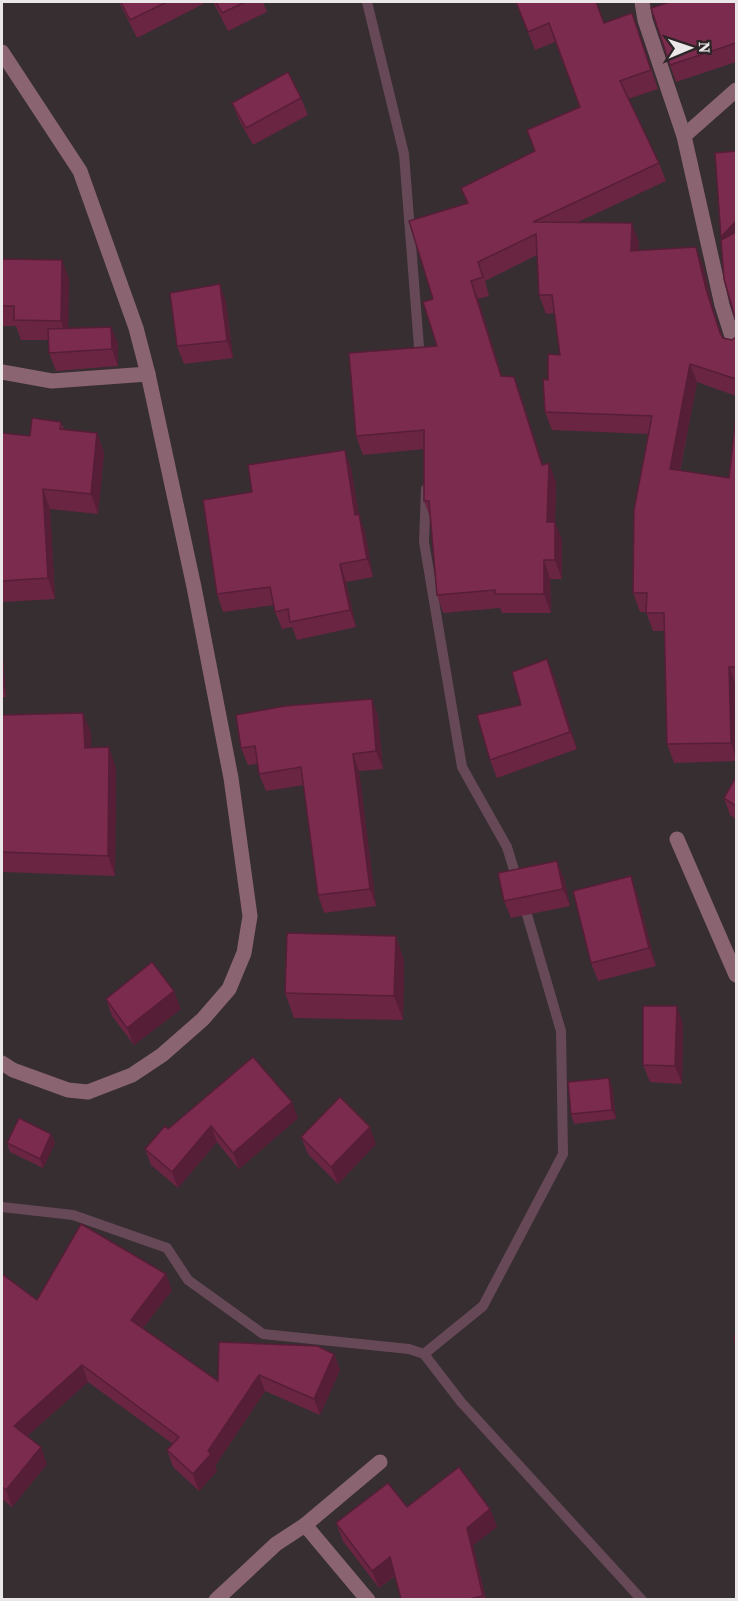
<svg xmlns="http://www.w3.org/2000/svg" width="738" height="1601" font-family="'Source Serif 4',serif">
  <rect width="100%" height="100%" fill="#362e31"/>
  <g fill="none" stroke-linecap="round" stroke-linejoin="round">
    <g stroke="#674856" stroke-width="10">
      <polyline points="367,2 404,154 420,360"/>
      <polyline points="426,489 424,542 462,767 507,847 518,883"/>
      <polyline points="2,1207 73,1215 167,1248 188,1280 263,1334 409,1349 424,1354 461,1402 642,1600"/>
      <polyline points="424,1354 483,1306 563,1154 561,1031 523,901"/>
    </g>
    <g stroke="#8a6471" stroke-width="15">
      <polyline points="642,2 645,20 684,136 722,305 736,349"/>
      <polyline points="2,52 80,171 136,328 148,374 194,587 231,778 250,916 244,953 229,989 203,1019 162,1055 132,1075 88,1092 68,1090 13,1070 2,1063"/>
      <polyline points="684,136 736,90"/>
      <polyline points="2,372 52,381 148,374"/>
      <polyline points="677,839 736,975"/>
      <polyline points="305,1525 368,1600"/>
      <polyline points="216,1600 276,1544 305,1525 380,1462"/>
    </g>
  </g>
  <g fill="#6a2543">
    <polygon points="119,2 207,2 137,38"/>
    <polygon points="213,2 263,2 267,12 228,31"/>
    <polygon points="516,2 596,2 604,23 632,13 658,89 628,99 659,163 666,181 578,222 639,242 638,250 703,266 713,308 722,336 723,338 732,340 736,337 736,396 697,382 680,471 729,478 736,415 736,761 674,763 667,744 665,631 653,631 646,612 640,612 633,593 648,434 552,430 545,412 548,380 560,355 554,313 546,314 539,295 537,255 485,281 489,296 478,299 502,376 521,396 543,465 556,482 555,522 562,540 562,579 550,579 551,613 502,613 500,608 443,613 437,595 430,517 424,501 424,449 363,455 356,436 437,346 433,299 467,203 461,188 535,151 527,130 580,107 555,42 535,50"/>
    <polygon points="736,2 736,62 676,82 670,65"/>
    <polygon points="301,98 308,115 253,145 239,120 232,103"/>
    <polygon points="2,259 69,279 68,328 111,327 118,344 118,366 56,371 49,353 49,340 21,340 16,326 2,326"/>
    <polygon points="226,302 233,358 184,364 177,346"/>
    <polygon points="61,422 64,429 97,433 104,453 98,514 50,509 55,599 2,602 2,433 30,436"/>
    <polygon points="351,468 359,516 365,532 373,577 346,582 356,627 297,640 292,627 282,629 275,612 274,605 223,612 217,594 252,492"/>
    <polygon points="2,648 6,697 2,697"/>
    <polygon points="554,676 577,749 497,778 490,760 521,705"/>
    <polygon points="372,699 378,716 383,769 359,771 376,906 324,913 318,895 304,785 266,791 259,774 258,764 248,765 241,748"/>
    <polygon points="83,713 91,733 91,748 116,768 115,876 2,872 2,715"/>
    <polygon points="736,777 736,819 730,815 724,798"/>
    <polygon points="631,876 637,894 656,966 598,981 591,963"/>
    <polygon points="564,879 570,906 511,918 504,901"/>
    <polygon points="396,936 404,961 403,1020 294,1018 285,993"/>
    <polygon points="106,999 181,1009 134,1045 112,1016"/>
    <polygon points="683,1024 682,1084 650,1082 643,1065"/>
    <polygon points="609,1078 612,1087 616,1119 574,1124 571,1114"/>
    <polygon points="298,1118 239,1169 217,1142 178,1188 151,1165 145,1149 168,1129"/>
    <polygon points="51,1134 55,1143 43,1168 10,1152 7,1143"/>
    <polygon points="301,1137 376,1144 338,1184 308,1154"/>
    <polygon points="2,1274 37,1300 172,1290 143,1328 218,1381 334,1354 340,1370 320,1415 265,1391 215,1466 217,1471 199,1491 173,1467 167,1450 173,1444 88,1382 27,1436 47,1464 12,1507 2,1499"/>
    <polygon points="407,1507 490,1509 497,1527 473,1545 486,1599 401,1599 395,1576 379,1588 343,1541 336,1523"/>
  </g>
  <g fill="#561e37">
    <polygon points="2,113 3,117 2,146"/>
    <polygon points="736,221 736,245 727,254 721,237"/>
    <polygon points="632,223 639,242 638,269 631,251"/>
    <polygon points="696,247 703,266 713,308 727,352 706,289"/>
    <polygon points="62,260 69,279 68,341 61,321"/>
    <polygon points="471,281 478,299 507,394 501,376"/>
    <polygon points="220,284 226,302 233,358 227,341"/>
    <polygon points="111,327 118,344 118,366 112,349"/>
    <polygon points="690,364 697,382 676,488 670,469"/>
    <polygon points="514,377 549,482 549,463 556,482 554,540 547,522 542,465"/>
    <polygon points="97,433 104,453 98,514 91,494"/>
    <polygon points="345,450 351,468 359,516 365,532 373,577 367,559 355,515"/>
    <polygon points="43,489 50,509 55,599 48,578"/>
    <polygon points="555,522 562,540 562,579 555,560"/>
    <polygon points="544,560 550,579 551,613 544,594"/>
    <polygon points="340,564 346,582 356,627 350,610"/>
    <polygon points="2,648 6,697 2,683"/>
    <polygon points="547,659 554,676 577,749 570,732"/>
    <polygon points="729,667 736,686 736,758 731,743"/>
    <polygon points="372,699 378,716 383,769 376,751"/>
    <polygon points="83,713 91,733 92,768 85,748"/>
    <polygon points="109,747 116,768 115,876 108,856"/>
    <polygon points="353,754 359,771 376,906 370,889"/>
    <polygon points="557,861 564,879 570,906 563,889"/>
    <polygon points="631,876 637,894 656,966 649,948"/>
    <polygon points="396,936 404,961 403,1020 394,996"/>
    <polygon points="174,991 181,1009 134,1045 127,1028"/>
    <polygon points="677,1006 683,1024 682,1084 675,1066"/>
    <polygon points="609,1078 612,1087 616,1119 612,1110"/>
    <polygon points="292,1102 298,1118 239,1169 233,1153"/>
    <polygon points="211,1126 217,1142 178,1188 172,1172"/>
    <polygon points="370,1127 376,1144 338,1184 331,1167"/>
    <polygon points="51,1134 55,1143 43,1168 40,1159"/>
    <polygon points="166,1274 172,1290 137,1336 131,1320"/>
    <polygon points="334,1354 340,1370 320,1415 314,1399"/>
    <polygon points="82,1365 88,1382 20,1442 14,1426"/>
    <polygon points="259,1375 265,1391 215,1466 217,1471 199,1491 193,1474"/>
    <polygon points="41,1447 47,1464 12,1507 6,1490"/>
    <polygon points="490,1509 497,1527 473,1545 486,1599 485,1599 467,1528"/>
    <polygon points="390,1557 396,1574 379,1588 372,1571"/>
  </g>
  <g fill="#7b2b4e" stroke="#561e37" stroke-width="1.5">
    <polygon points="121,2 167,2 130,20"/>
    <polygon points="216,2 245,2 222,13"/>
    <polygon points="516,2 596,2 604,23 632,13 651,70 620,81 659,163 533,222 632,223 631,251 696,247 706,289 720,333 723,338 732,340 736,337 736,379 690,364 670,469 729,478 736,415 736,667 729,667 731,743 667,744 664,613 646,613 647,593 633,593 634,510 652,416 545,412 543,379 548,380 548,354 560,355 552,295 539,295 536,234 478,262 483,277 471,281 501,376 514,377 542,465 549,463 547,522 555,522 555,560 544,560 544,594 495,594 495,590 437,595 429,501 424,501 424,430 356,436 349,353 437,346 423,302 433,299 409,221 468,203 461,188 535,151 527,130 580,107 549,23 528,32"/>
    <polygon points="670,2 736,2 736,43 670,65 651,8"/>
    <polygon points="288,72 301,98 246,128 232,103"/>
    <polygon points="736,151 736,221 721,237 715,153"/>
    <polygon points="736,232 736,321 724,279 721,240"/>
    <polygon points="2,259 62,260 61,321 14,320 14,306 2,306"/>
    <polygon points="220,284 227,341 177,346 170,293"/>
    <polygon points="111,327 112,349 49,353 48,329"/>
    <polygon points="32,418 61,422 60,429 97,433 91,494 43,489 48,578 2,581 2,433 30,436"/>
    <polygon points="345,450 355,515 359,514 367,559 340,564 350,610 290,622 288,609 275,612 270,587 217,594 203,500 252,492 248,465"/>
    <polygon points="547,659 570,732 490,760 477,715 521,705 512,672"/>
    <polygon points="372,699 376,751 353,754 370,889 318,895 301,767 259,774 255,746 241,748 236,715 285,706"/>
    <polygon points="83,713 85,748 109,747 108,856 2,852 2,715"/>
    <polygon points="736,777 736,806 724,798"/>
    <polygon points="557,861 563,889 504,901 498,873"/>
    <polygon points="631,876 649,948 591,963 573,891"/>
    <polygon points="287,933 396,936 394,996 285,993"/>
    <polygon points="152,962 174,991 127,1028 106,999"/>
    <polygon points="643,1006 677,1006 675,1066 643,1065"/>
    <polygon points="253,1057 292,1102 233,1153 211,1126 172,1172 145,1149 165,1126 168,1129"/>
    <polygon points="609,1078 612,1110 571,1114 568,1082"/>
    <polygon points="340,1097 370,1127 331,1167 301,1137"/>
    <polygon points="19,1118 51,1134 40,1159 7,1143"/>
    <polygon points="81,1224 166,1274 131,1320 218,1381 219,1342 317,1346 334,1354 314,1399 259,1375 208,1451 211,1454 193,1474 167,1450 179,1437 82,1365 14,1426 41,1447 6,1490 2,1487 2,1274 37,1300"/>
    <polygon points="734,1336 736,1336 736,1347"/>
    <polygon points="459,1467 490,1509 467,1528 483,1596 469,1599 401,1599 390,1557 372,1571 336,1523 388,1483 407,1507"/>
  </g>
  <rect width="738" height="1601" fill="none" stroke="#ebe6e8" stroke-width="6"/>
  <g transform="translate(690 48) rotate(88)" stroke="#2c2427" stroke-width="4.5" paint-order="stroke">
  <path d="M0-4.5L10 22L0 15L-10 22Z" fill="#ebe6e8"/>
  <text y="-9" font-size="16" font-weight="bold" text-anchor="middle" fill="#ebe6e8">N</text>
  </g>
</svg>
